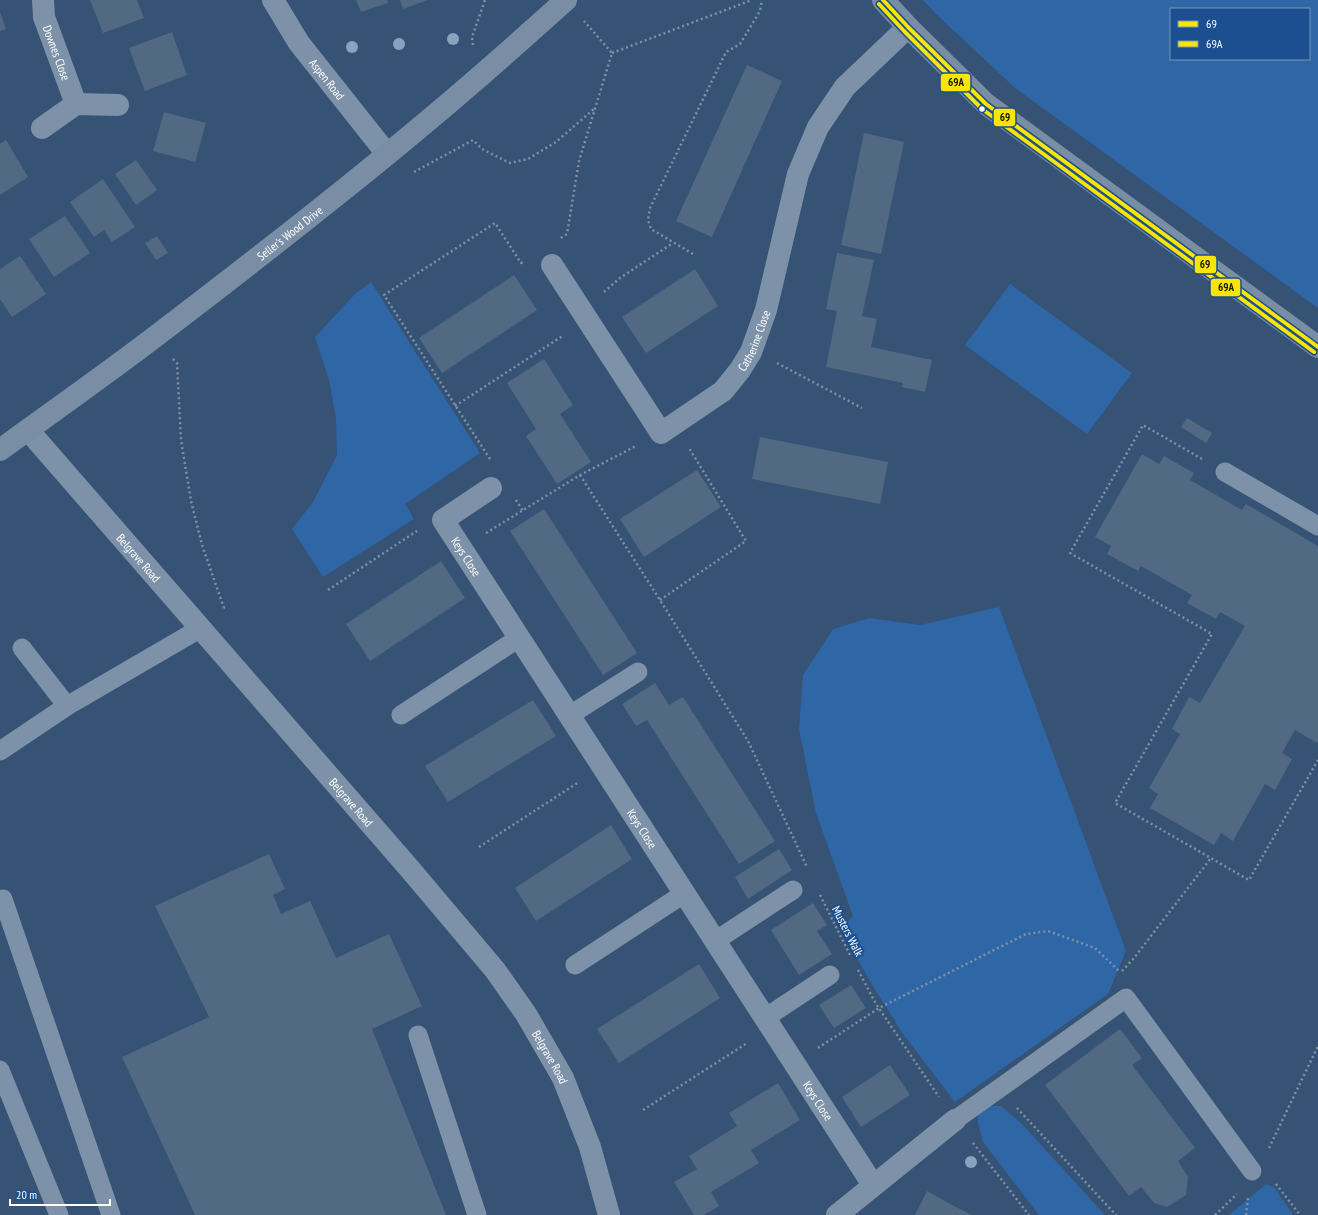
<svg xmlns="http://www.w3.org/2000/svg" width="1318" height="1215" font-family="'PT Sans Narrow',sans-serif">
  <rect width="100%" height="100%" fill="#365274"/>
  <g fill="#2f66a5" fill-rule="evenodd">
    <path d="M923,0h395v308l-303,-220 -79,-74zM1171,9h138v50h-138z"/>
    <polygon points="371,282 480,453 405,504 414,519 323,577 292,529 313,502 337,455 336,418 329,380 315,337 356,293"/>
    <polygon points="1010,284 1132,373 1087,434 965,345"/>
    <polygon points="999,607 1126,951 1108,994 955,1102 903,1034 874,988 840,929 853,916 816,813 799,729 803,675 833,629 869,618 920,625"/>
    <polygon points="986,1106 1001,1106 1022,1124 1105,1215 1039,1215 983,1142 978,1123 978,1113"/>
    <polygon points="1266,1184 1274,1187 1293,1215 1229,1215"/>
  </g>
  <g fill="#526984">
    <polygon points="90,0 137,0 144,18 103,33"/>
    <polygon points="356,0 387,0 388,3 361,12"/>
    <polygon points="400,0 428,0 403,9"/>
    <polygon points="0,12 6,29 0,31"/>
    <polygon points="172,32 187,75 145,91 129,48"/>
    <polygon points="747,65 782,81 712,237 676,221"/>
    <polygon points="164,112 206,123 195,162 153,151"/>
    <polygon points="864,133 904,142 881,254 841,245"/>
    <polygon points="6,140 28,177 0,195 0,144"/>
    <polygon points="136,160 157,190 136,205 115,174"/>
    <polygon points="103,179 135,227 112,242 104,230 94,237 70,202"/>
    <polygon points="65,216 90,253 54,277 29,239"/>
    <polygon points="157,236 168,253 156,260 145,243"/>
    <polygon points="837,253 874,260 862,316 877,319 871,347 932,360 925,392 902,387 903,383 826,367 837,311 826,309"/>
    <polygon points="20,256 46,294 12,317 0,299 0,269"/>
    <polygon points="695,269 718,306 646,353 622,317"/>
    <polygon points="514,275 537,310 442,373 419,338"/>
    <polygon points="544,359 573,405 560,414 591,462 557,484 526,436 536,429 507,383"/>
    <polygon points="1187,418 1212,433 1206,443 1181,427"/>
    <polygon points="760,437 888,462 880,504 752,479"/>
    <polygon points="1142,454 1159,464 1164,456 1194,473 1190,480 1242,510 1246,504 1318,546 1318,741 1317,743 1295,730 1282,753 1292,759 1275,790 1265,784 1233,841 1221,833 1214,845 1150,808 1158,794 1149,788 1180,734 1172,729 1189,697 1200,703 1245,626 1220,612 1216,619 1187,603 1192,595 1141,566 1138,571 1107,554 1111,546 1095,537"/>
    <polygon points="697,470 721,507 644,557 620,519"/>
    <polygon points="544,509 637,653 603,675 510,531"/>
    <polygon points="441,561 465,598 370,661 346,624"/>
    <polygon points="655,683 669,705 683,697 775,841 739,864 647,720 636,726 622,704"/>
    <polygon points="533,700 556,736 448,802 425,766"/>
    <polygon points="611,825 632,859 536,921 515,888"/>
    <polygon points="779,849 792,870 748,899 735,877"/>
    <polygon points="269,854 285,889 273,895 281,914 310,901 336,958 389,934 422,1006 372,1029 446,1215 195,1215 122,1057 209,1017 155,906"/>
    <polygon points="813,903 827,925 817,931 832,954 799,975 771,930"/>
    <polygon points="699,964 720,998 619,1063 597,1029"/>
    <polygon points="851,985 866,1008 834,1028 819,1005"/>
    <polygon points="1120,1029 1142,1058 1132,1065 1195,1148 1178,1161 1188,1177 1186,1195 1167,1207 1154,1203 1141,1187 1129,1196 1045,1085"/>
    <polygon points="890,1065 910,1095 861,1127 842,1097"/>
    <polygon points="778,1083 800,1120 751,1150 759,1163 711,1192 719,1206 704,1215 694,1215 674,1182 697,1169 689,1156 737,1126 729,1113"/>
    <polygon points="927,1191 952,1205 972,1215 915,1215"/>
  </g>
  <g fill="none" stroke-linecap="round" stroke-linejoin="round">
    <g stroke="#7d92a8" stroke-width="2.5" stroke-dasharray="2 3" stroke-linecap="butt">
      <polyline points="473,45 472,37 485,0"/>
      <polyline points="612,53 752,0"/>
      <polyline points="414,172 473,140 482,149 510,163 528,159 556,142 594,109"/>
      <polyline points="561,238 567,234 579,161 612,53 584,21"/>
      <polyline points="693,254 651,229 648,220 650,208 726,52 740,44 760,11 762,0"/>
      <polyline points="604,292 620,278 673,243"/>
      <polyline points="173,359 177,363 181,440 191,501 202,545 224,608 222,610"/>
      <polyline points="777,363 862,408"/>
      <polyline points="455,406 564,335"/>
      <polyline points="490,459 384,295 495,223 521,263 524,261"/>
      <polyline points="1202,459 1143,425 1070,553 1212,634 1115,803 1249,880 1318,760"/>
      <polyline points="580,475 660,600 748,741 807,867"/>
      <polyline points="516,500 523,511"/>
      <polyline points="486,533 580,475 636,446"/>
      <polyline points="328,590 417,531"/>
      <polyline points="660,600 746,541 689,448"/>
      <polyline points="479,847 579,782"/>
      <polyline points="820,895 850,955"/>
      <polyline points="858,970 876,1004 939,1097"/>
      <polyline points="1122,971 1134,958 1211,858"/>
      <polyline points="818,1048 879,1008 1026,934 1048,931 1095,948 1119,971"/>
      <polyline points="1017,1108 1116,1215"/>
      <polyline points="643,1110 747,1043"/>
      <polyline points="973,1143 1029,1215"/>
      <polyline points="1269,1148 1318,1046"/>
      <polyline points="1276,1184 1300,1215"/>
      <polyline points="1215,1215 1237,1194"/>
      <polyline points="1246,1215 1248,1198"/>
    </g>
    <g stroke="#7d92a8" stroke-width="19">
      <polyline points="1225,472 1318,526"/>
      <polyline points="22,648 67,706"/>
      <polyline points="401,715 519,638"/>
      <polyline points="570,715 638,672"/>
      <polyline points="0,751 67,706 201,628"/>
      <polyline points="0,904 3,899 111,1215"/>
      <polyline points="715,941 793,890"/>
      <polyline points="575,965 685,893"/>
      <polyline points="765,1018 830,975"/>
      <polyline points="418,1035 477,1215"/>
      <polyline points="0,1070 59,1215"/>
      <polyline points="955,1120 1126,998 1252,1171"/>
    </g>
    <g stroke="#7d92a8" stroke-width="22">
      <path id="s1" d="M43,0l1,17 32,87"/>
      <path id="s2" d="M273,0l26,43 88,111"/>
      <polyline points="42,128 76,104 118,105"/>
      <path id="s3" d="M552,265l109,168 62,-42 17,-21 11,-18 15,-42 32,-136 20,-47 27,-40 63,-60"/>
      <path id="s4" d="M28,430l381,438 86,102 31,44 37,64 27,69 19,68"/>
      <path id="s5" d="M491,488l-48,32 430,665"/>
      <polyline points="837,1215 955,1120"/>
    </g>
    <g stroke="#798da4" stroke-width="22">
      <polyline points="883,0 908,27 986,104 1318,347"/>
      <path id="s6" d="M0,450c52,-38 105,-75 156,-114 127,-97 254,-196 373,-303"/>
    </g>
    <polyline stroke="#798da4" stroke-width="22" points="529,33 566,0"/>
    <g stroke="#1b4f8f" stroke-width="7">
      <polyline id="bus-1" points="883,0 908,27 986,104 1318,347"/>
    </g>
    <g stroke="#1b4f8f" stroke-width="7">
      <polyline id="bus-2" points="879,4 904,31 982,109 1314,352"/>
    </g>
    <use href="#bus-1" stroke="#fae500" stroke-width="4"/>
    <use href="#bus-2" stroke="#fae500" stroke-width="4"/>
  </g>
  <g fill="#8aa2be">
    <circle cx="453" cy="39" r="6"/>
    <circle cx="399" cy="44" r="6"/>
    <circle cx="352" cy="47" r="6"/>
    <circle cx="971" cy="1162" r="6"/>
  </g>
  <circle fill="#fff" stroke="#1b4f8f" stroke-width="1.5" cx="982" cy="109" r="3.5"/>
  <g text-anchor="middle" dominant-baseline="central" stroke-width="4" stroke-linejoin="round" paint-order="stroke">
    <g font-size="12" fill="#fff" stroke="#1b4f8f">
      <text stroke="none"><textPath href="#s1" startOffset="55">Downes Close</textPath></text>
      <text stroke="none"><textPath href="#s2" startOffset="96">Aspen Road</textPath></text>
      <text stroke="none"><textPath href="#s6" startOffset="362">Seller's Wood Drive</textPath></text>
      <text stroke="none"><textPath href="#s3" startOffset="335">Catherine Close</textPath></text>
      <text stroke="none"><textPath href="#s5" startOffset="101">Keys Close</textPath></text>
      <text stroke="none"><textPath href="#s4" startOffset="169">Belgrave Road</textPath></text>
      <text stroke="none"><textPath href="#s4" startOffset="493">Belgrave Road</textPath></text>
      <text stroke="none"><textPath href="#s5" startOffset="425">Keys Close</textPath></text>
      <text transform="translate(848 931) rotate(63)">Musters Walk</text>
      <text stroke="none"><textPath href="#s4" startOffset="817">Belgrave Road</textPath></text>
      <text stroke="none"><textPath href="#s5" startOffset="749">Keys Close</textPath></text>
    </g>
  </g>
  <g stroke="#1b4f8f" stroke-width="1.5">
    <rect x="940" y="73" width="31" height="19" rx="4" fill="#fae500"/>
    <rect x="993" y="108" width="23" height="19" rx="4" fill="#fae500"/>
    <rect x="1194" y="255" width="23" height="19" rx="4" fill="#fae500"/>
    <rect x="1210" y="278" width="31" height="19" rx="4" fill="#fae500"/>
  </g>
  <g font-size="11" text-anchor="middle" font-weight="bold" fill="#111">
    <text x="956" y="86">69A</text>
    <text x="1005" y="121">69</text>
    <text x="1205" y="268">69</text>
    <text x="1226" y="291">69A</text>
  </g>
  <rect x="1170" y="8" width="140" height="52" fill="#1b4f8f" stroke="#7695bc"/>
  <rect x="1178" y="21" width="20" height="6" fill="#fae500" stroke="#7695bc"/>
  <text x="1206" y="28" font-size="12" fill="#ffffff">69</text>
  <rect x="1178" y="41" width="20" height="6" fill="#fae500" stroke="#7695bc"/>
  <text x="1206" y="48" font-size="12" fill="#ffffff">69A</text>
  <path d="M10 1199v6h100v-6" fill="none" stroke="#ffffff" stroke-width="2"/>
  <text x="16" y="1199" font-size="12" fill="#ffffff" stroke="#1b4f8f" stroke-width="3" paint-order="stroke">20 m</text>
</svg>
